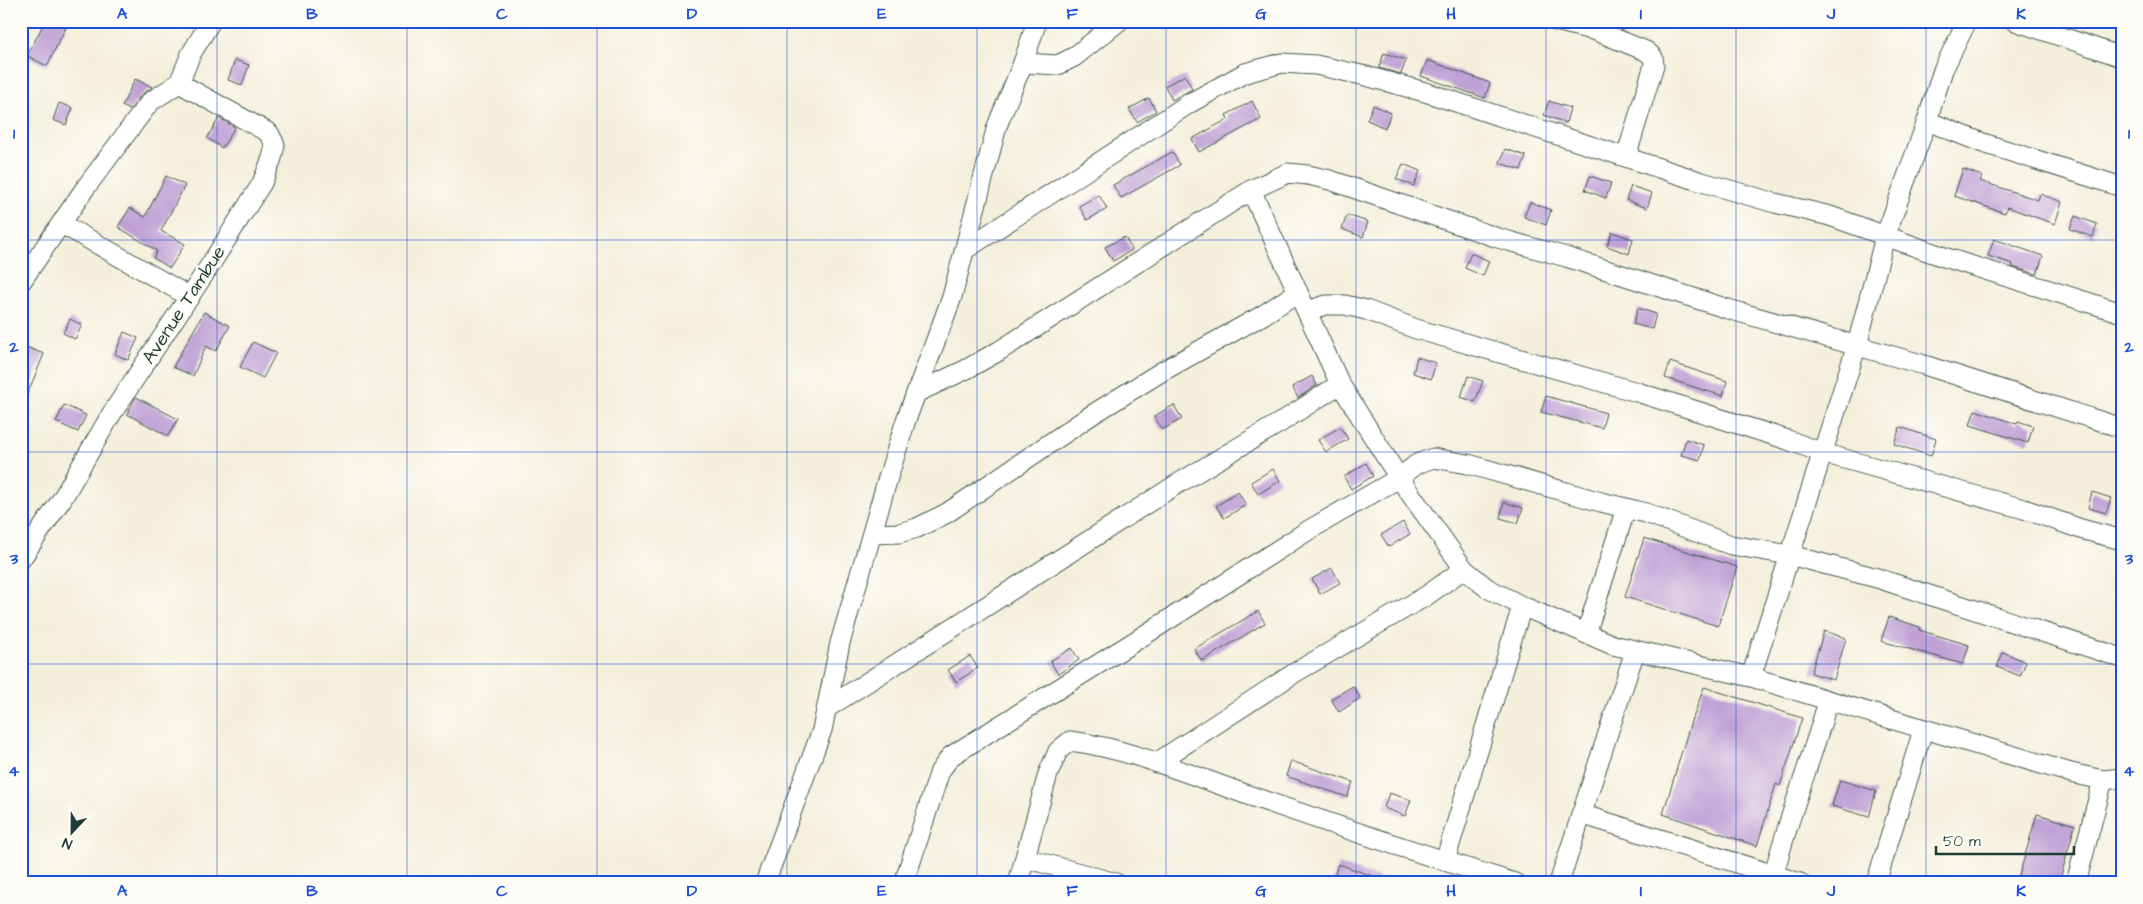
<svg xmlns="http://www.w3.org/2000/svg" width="2143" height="904" font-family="'Architects Daughter',sans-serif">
  <rect width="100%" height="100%" fill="#fdfcf7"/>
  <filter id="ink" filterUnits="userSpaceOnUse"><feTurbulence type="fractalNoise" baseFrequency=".02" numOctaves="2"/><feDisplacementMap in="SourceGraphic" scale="10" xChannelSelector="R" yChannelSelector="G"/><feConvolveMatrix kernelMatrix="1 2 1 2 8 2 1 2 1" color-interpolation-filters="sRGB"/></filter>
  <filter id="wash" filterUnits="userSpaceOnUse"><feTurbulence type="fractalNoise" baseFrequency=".0096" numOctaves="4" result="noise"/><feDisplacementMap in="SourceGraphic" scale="20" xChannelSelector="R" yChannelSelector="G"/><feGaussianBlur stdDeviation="1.12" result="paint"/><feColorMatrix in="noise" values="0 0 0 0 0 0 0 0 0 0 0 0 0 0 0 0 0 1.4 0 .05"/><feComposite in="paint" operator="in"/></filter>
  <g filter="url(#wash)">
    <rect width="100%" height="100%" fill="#f4efdb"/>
    <g id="blocks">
      <g fill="#c0a0d5">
        <polygon points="45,21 69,21 47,66 27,56"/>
        <polygon points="1384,53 1406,60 1401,74 1379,68"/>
        <polygon points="235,60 249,65 242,85 228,80"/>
        <polygon points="1427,60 1490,83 1485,98 1421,76"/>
        <polygon points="1185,75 1192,89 1172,100 1165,86"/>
        <polygon points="135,79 152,87 141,95 130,110 122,106"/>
        <polygon points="1149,98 1156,111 1137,122 1129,109"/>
        <polygon points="1252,101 1261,119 1199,152 1192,139 1228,119 1226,115"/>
        <polygon points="1549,101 1570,108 1566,123 1544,115"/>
        <polygon points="59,103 73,108 66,125 53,120"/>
        <polygon points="1373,105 1391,113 1385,128 1367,120"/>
        <polygon points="219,118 235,127 222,148 207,138"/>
        <polygon points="1505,149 1526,156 1521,170 1500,163"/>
        <polygon points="1172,152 1180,165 1121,198 1113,185"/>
        <polygon points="1403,164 1420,171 1414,186 1396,179"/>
        <polygon points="1963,169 1982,176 1980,181 2038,200 2040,194 2062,202 2055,224 2007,207 2005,213 1954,196"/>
        <polygon points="166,176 185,185 161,231 185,244 170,268 153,258 157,251 118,227 130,208 145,217"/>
        <polygon points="1590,176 1611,183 1606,198 1585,190"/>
        <polygon points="1631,186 1652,193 1647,208 1626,200"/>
        <polygon points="1099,195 1107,209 1087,220 1079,206"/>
        <polygon points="1530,202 1551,210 1546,225 1524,217"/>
        <polygon points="1347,215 1368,222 1363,237 1342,229"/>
        <polygon points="2075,216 2097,224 2093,237 2070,229"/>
        <polygon points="1612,232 1633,239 1629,254 1607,246"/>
        <polygon points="1125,237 1132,250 1113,261 1105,247"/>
        <polygon points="1994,239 2043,256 2037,274 2012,267 2013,264 1988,256"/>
        <polygon points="1471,253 1489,261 1483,276 1465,268"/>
        <polygon points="1638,308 1656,314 1652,329 1633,324"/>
        <polygon points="204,312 230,326 216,351 206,346 193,376 173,367"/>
        <polygon points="70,319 82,325 75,339 63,333"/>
        <polygon points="124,332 138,338 128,360 115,354"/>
        <polygon points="253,342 276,353 263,378 240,367"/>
        <polygon points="21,345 44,354 21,409"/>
        <polygon points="1417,357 1436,363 1431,379 1413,373"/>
        <polygon points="1670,362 1727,381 1723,396 1665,378"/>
        <polygon points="1312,376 1317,385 1298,398 1292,387"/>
        <polygon points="1468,376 1483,381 1475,402 1461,397"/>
        <polygon points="1546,396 1606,413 1602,428 1541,412"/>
        <polygon points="136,397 178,419 168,436 127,414"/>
        <polygon points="64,405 86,415 78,432 56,422"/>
        <polygon points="1174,405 1182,419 1162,430 1154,416"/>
        <polygon points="1975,410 2017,424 2018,421 2033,426 2028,443 1970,425"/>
        <polygon points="1340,427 1348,439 1326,452 1318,440"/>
        <polygon points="1900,427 1936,439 1931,456 1894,444"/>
        <polygon points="1686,439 1704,445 1700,460 1681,455"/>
        <polygon points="1366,463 1373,476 1351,489 1344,477"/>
        <polygon points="1273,469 1280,481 1258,494 1251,482"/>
        <polygon points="1238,492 1246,505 1224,518 1216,506"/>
        <polygon points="2092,492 2111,498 2106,513 2088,508"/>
        <polygon points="1504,502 1523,508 1518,523 1500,518"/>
        <polygon points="1403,522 1410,534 1389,547 1381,535"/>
        <polygon points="1644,538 1737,567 1718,626 1625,597"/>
        <polygon points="1332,568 1340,583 1320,594 1312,579"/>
        <polygon points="1258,611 1265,623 1202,661 1194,649"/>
        <polygon points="1889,617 1920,627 1919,630 1969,645 1963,664 1881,641"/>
        <polygon points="1824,631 1846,638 1834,680 1811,673"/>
        <polygon points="1072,648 1079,660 1058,674 1050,661"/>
        <polygon points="2003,652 2026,662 2020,676 1997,667"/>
        <polygon points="970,656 978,668 956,682 948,670"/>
        <polygon points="1353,686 1360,698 1339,712 1331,699"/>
        <polygon points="1704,687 1802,718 1780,786 1776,784 1757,846 1663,814 1692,718 1693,718"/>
        <polygon points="1291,761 1353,782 1347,797 1286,776"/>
        <polygon points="1840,780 1876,791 1869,817 1832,806"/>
        <polygon points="1389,793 1411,800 1405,816 1384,808"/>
        <polygon points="2037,814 2075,825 2059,883 2017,883"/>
        <polygon points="1338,864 1385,880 1384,883 1342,883 1333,880"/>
      </g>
    </g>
  </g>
  <g filter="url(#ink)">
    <use href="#blocks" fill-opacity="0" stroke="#3f584d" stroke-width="1"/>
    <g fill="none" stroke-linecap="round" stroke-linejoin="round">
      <g stroke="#3f584d" stroke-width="21">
        <g id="minor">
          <polyline points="1556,21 1596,31 1646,51 1653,57 1654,65 1626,157"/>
          <polyline points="2015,21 2122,57"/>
          <polyline points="1023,63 1058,65 1074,57 1119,21"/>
          <polyline points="1927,121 1983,143 2122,187"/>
          <polyline points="1251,190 1340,384 1399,478 1464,569 1487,588 1522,606 1613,645 1751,677 2071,773 2103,780 2122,778"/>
          <polyline points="62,224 190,297"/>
          <polyline points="966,249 1190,103 1245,73 1282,63 1316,65 1366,76 1425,92 1702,182 1775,203 1830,216 1944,257 2122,313"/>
          <polyline points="21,282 86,187 150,102 179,83 191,54 211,21"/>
          <polyline points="1307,311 1326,305 1345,305 1366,310 1416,329 1637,392 1788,440 1823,453 2024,509 2081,529 2122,540"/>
          <polyline points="916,393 965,370 999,351 1251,190 1288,173 1308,175 1330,180 1498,238 1566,257 1728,309 1921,364 2122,428"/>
          <polyline points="872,534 899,533 917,528 947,513 1093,414 1161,372 1263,315 1298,292"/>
          <polyline points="21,559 62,499 112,413 207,270 262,183 272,158 275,145 269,133 179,83"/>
          <polyline points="1586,634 1626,508"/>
          <polyline points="1751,677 1857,345 1885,237 1927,121 1943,70 1967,21"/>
          <polyline points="827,708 1174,486 1281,422 1340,384"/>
          <polyline points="1156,763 1296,672 1426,596 1464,569"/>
          <polyline points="1581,814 1800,883"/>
          <polyline points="1025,858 1116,883"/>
          <polyline points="1445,861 1522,606"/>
          <path d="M1774,874c15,-59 38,-115 54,-173"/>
          <polyline points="765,883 822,730 840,643 887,481 906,420 952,297 997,126 1023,63 1037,21"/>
          <polyline points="904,883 940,771 951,756 1132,643 1309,530 1399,478 1417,464 1433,458 1468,464 1601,502 1646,513 1731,545 1790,555 1877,578 2122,658"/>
          <path d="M1018,883l30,-109 10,-23 12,-10c57,7 121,34 175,53 89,31 179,61 270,89"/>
          <polyline points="1559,883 1635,651"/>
          <polyline points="1876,883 1923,730"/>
          <polyline points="2076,883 2103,780"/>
        </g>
      </g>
      <use href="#minor" stroke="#fff" stroke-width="19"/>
    </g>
  </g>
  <path fill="none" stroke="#1d4ed8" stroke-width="1" stroke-opacity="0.55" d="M217,21v862M407,21v862M597,21v862M787,21v862M977,21v862M1166,21v862M1356,21v862M1546,21v862M1736,21v862M1926,21v862M21,240h2101M21,452h2101M21,664h2101"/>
  <g text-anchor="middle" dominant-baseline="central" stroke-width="5" stroke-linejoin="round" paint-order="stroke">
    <g font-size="19" fill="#1f3d34" stroke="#fdfcf7">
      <text transform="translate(184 305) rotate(-57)">Avenue Tambue</text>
    </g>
  </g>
  <rect width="2143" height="904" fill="none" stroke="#fdfcf7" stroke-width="55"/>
  <g transform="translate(72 832) rotate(202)" stroke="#fdfcf7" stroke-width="4" paint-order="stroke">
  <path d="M0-4L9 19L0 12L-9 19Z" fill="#1f3d34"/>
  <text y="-8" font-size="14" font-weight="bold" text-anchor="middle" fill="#1f3d34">N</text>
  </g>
  <path d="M1936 846v8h138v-8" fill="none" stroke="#1f3d34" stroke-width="2.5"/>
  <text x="1943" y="846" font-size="15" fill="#1f3d34" stroke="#fdfcf7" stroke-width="4" paint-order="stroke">50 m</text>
  <rect x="28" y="28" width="2088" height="848" fill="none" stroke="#1d4ed8" stroke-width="2"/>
  <g font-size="16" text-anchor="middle" font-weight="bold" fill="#1d4ed8">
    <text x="122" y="19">A</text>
    <text x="312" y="19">B</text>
    <text x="502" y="19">C</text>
    <text x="692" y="19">D</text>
    <text x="882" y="19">E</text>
    <text x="1072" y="19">F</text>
    <text x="1261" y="19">G</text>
    <text x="1451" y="19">H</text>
    <text x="1641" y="19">I</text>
    <text x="1831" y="19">J</text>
    <text x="2021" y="19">K</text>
    <text x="14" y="139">1</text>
    <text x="2129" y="139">1</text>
    <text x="14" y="352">2</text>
    <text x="2129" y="352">2</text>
    <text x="14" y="564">3</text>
    <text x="2129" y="564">3</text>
    <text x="14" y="776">4</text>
    <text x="2129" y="776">4</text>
    <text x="122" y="896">A</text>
    <text x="312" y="896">B</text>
    <text x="502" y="896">C</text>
    <text x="692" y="896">D</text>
    <text x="882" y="896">E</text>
    <text x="1072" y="896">F</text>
    <text x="1261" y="896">G</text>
    <text x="1451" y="896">H</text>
    <text x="1641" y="896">I</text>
    <text x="1831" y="896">J</text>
    <text x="2021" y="896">K</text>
  </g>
</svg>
